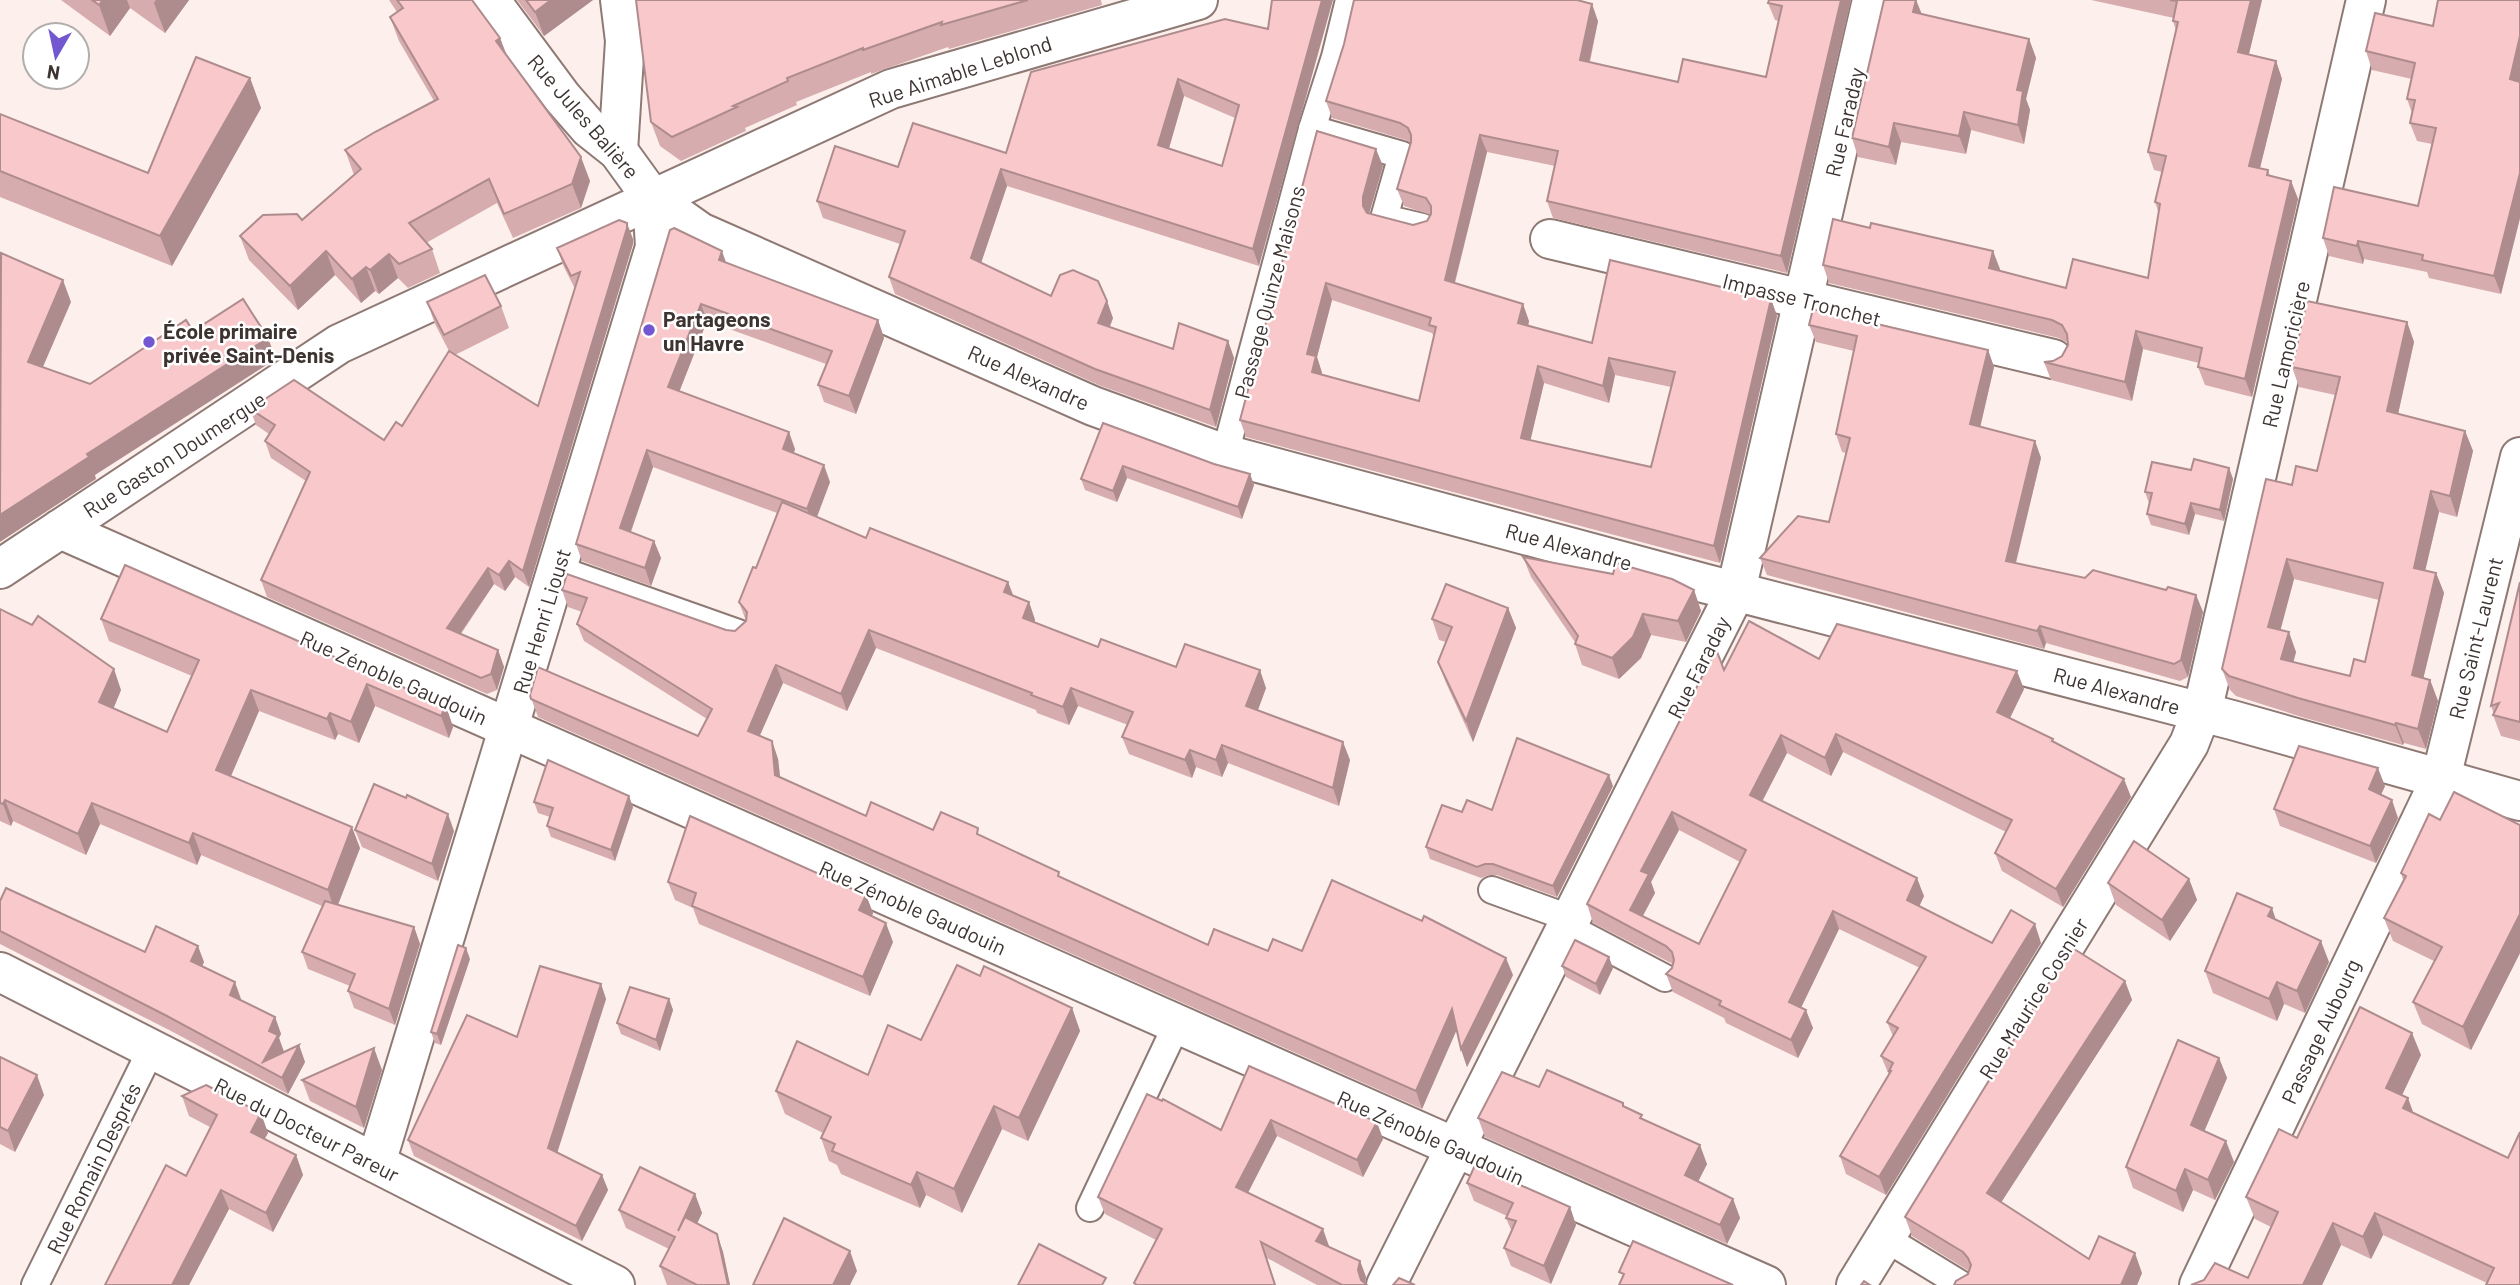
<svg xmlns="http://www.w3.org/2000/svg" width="2520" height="1285" font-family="Barlow,sans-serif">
  <rect width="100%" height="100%" fill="#fdefeb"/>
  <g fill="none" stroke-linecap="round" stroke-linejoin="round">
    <g stroke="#8e7974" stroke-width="30">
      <g id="service">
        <polyline points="1312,129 1402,155 1384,218 1422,227"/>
        <polyline points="1225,454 1312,129 1335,57 1349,0"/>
        <polyline points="557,569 738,633"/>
        <polyline points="1492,890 1572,919"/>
        <polyline points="1568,927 1665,978"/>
        <polyline points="1090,1208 1177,1024"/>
        <polyline points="1885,1238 1962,1285"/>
        <polyline points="35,1285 151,1050"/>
      </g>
    </g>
    <g stroke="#8e7974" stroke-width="42">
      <g id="minor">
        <polyline points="490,0 562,97 589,128 618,151 652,198 700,232 1093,406 1225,454 1703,583 2232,720 2520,801"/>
        <polyline points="618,151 625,41 620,0"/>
        <polyline points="1550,239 2053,359"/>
        <polyline points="60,529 1766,1285"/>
        <polyline points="0,569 339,344 891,89 1198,0"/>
        <polyline points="0,972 615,1285"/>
        <polyline points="376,1163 655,247 652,198"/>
        <polyline points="1386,1285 1736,591 1872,0"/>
        <polyline points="1856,1285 2189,744 2203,708 2366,0"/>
        <polyline points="2199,1285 2441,778 2520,457"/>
      </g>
    </g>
    <use href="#service" stroke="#fff" stroke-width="26"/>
    <use href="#minor" stroke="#fff" stroke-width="38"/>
  </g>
  <g fill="#d6acaf" fill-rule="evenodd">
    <polygon points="61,0 189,0 165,33 130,8 110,36"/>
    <polygon points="389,0 472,0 500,38 506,53 590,181 581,208 513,238 497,203 426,243 432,249 440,273 408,288 398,278 379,294 375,291 361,303 335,275 298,310 249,260 240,236 302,220 354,175 345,150 434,101 399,41 390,17 397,12"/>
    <polygon points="517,0 593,0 544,36"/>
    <polygon points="636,0 1101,0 1102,5 949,49 948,47 871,74 871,72 796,102 797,105 745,128 746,131 681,161 660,146 651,122"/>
    <path d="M1851,0l-64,273 -234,-55 -6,-17 8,-35 -68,-14 -32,131 74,38 -1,5 64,17 179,-44 6,17 -57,247 -474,-126 -6,-17 143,-254 -14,47 44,12 14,-4 4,-6 -27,-9 -7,-17 14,-46 -5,-3 -74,-22 -6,-17 18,-57 254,-23 -8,41 88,20 88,-5 13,-56 -4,-1 -7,-17zM1332,300l100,33 2,4 -15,64 -97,-26v-2l-5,-16zM1615,375l56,12 -20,80 -121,-27 14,-57 65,20z"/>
    <polygon points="1916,0 1922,14 2029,39 2036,58 2026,99 2030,110 2024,144 1971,130 1966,154 1901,142 1896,165 1858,157 1852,138"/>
    <polygon points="2091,0 2262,0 2249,54 2276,61 2282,79 2260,168 2268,170 2270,176 2291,181 2298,199 2252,397 2205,385 2198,367 2199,363 2143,349 2132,401 2051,380 2044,362 2053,361 2062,356 2068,345 2068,343 2059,338 1829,283 1823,265 1870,228 1993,251 1999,270 2066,288 2148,278 2159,214 2155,202 2162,172 2154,170 2148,152 2176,31 2173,21 2174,18"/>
    <polygon points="2520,0 2520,218 2501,294 2429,278 2427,272 2364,259 2363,264 2329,256 2323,238 2418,206 2432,144 2417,141 2410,123 2412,113 2407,99 2412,79 2372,70 2366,51 2433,26"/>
    <path d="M1268,29l-9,237 -252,-80 -26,77 70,33 62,22 -3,9 63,22 55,-8 6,17 -18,69 -115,-41 -206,-92 -6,-17 11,-33 -77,-26 -6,-17 81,-34 108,-14zM1184,96l51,22 -13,48 -53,-18z"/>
    <polygon points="250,78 261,108 172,266 0,197 0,114 148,173"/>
    <polygon points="670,230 726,263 878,320 884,338 856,414 824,402 818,385 826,364 707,321 679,392 795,449 794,453 830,482 817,517 866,538 1008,582 1013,596 1029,602 1035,620 1034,623 1098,647 1176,667 1266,688 1258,710 1350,760 1339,806 1228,763 1222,777 1196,767 1192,778 1129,754 1122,737 1128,725 1078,706 1069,725 1037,713 1036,710 876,648 847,711 783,683 759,736 772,741 778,759 780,778 866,816 933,830 981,836 1061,878 1208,945 1268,951 1302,951 1513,975 1467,1067 1461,1049 1456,1030 1422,1109 538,717 530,695 698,736 707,719 584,641 577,624 582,612 568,607 562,590 726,630 735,631 746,621 739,602 756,568 777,513 653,467 631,532 654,541 661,558 651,586 582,561 576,544"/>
    <polygon points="633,239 633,244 529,587 515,577 505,591 494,584 461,634 498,650 504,667 497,690 487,694 267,597 261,580 306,481 271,458 265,441 269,434 256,425 250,409 384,440 402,426 449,351 435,324 427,302 501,306 509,328 455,355 538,406 575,289 563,265 557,248"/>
    <path d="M2407,322l7,20 -16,72 67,17 8,20 -16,66 -18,-5 -14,59 11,2 8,20 -21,86 7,1 8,21 -12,48 -22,-6 -1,2 -98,-27 -69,-22 -6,-6 -8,-21 70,-184 25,-14 18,-76 -36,-8 -7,-20zM2294,579l85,21 -14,62 -15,14 -57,-14 3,-10 -16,-22z"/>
    <polygon points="1809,325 1988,350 1994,367 1980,427 2035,441 2041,458 2016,563 2085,578 2196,595 2203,612 2188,677 2180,681 2046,643 2044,649 1767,575 1760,558 1829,522 1846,453 1842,452 1836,434 1854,351 1816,342"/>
    <polygon points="1103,423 1214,464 1250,474 1254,485 1242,519 1127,478 1117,502 1085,490 1081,479"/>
    <polygon points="2229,468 2233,479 2224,521 2195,514 2189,535 2151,525 2147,514 2149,503 2145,492 2191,470"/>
    <polygon points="1523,557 1694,590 1701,611 1686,642 1651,635 1641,658 1619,679 1582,665 1575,644 1575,642 1531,577"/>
    <polygon points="125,565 446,706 453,727 449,738 375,706 359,743 338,734 335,740 259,711 231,776 360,848 338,905 414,927 420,944 395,1025 354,1008 348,991 350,986 308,969 302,952 322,906 201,855 197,865 100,824 86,855 13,821 11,826 0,821 0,609 121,690 113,709 167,732 192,676 109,641 101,619"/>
    <polygon points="2520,582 2520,741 2501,736 2493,715 2494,714 2491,706"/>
    <polygon points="1508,608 1516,628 1473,742 1446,683 1438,662 1446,642 1439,640 1432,619"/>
    <path d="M1819,659l205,30 -14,29 44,24 77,55 -68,110 -61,-36 -7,-18 11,-21 -163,-80 -12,24 -44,-23 -25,49 162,94 -5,10 73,37h49l-155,252 -40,-21 -6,-18 49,-81 -8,-19 12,-20 -6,-14 33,-54 -81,-39 -38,79 12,20 -15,30 -72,-35 -2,-5 -51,-26 -7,-18 6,-6 1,-4 -80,-41 -6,-19 137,-234zM1679,830l61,32 -41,82 -56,-28 12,-23 -4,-11z"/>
    <polygon points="1613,786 1557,897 1497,875 1489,875 1481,878 1430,859 1426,847 1462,812 1492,810"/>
    <polygon points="2385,786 2381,795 2398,818 2376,863 2280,826 2274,809"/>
    <polygon points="534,802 633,807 615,861 551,837 547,826 550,817 538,813"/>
    <polygon points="2440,820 2520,825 2520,953 2471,1050 2422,1024 2413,1002 2434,961 2393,941 2384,918 2403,880 2401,873"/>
    <polygon points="355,830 454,831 438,881 362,847"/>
    <polygon points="2189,879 2197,900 2170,941 2116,905 2108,883"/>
    <polygon points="668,882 866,895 873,913 872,916 893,942 870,996 699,924 693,908 675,900"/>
    <polygon points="0,901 145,952 204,962 202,966 241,999 240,1001 275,1017 281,1034 279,1038 284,1052 299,1045 305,1062 288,1094 173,1032 0,944"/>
    <polygon points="2276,920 2329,962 2305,1013 2284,1004 2277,1021 2213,993 2205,971"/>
    <polygon points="470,959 441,1045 435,1043 431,1032"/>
    <polygon points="1562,966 1613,968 1600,995 1566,977"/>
    <polygon points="980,976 1072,1008 1080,1031 1028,1141 1002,1129 962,1213 926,1195 920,1208 841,1174 837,1165 829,1161 821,1138 823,1133 785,1114 776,1091 868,1075 921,1040"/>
    <polygon points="2125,981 2132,1000 2001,1202 2089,1259 2142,1273 2137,1285 1954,1285 1968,1274 1969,1271 1912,1236 1905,1217"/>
    <polygon points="601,984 606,999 557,1152 602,1175 608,1190 582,1241 414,1156 408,1140 517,1037"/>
    <polygon points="669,999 673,1010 660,1051 621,1034 617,1023"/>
    <polygon points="2421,1055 2402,1095 2520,1285 2487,1283 2383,1235 2371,1259 2341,1245 2322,1285 2191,1285 2248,1278 2271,1227 2255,1219 2246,1197 2297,1138"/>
    <polygon points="0,1057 44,1095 15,1152 0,1144"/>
    <polygon points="2219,1058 2227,1078 2204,1131 2234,1162 2215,1200 2193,1190 2183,1212 2133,1188 2126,1167"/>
    <polygon points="1249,1066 1383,1139 1363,1177 1277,1136 1248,1193 1329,1246 1328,1247 1360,1261 1366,1277 1365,1283 1367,1285 1317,1285 1267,1258 1276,1285 1135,1285 1134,1283 1156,1240 1105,1214 1098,1197 1221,1130"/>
    <polygon points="382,1070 364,1128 310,1101 302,1080"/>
    <polygon points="1539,1087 1625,1107 1707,1164 1698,1181 1733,1199 1740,1218 1727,1244 1485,1137 1478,1118"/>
    <polygon points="182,1096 268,1133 264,1139 296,1155 303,1175 273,1232 229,1209 189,1285 105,1285 186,1176 210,1127 189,1116"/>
    <polygon points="1467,1183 1570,1207 1576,1225 1551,1284 1511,1266 1504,1248 1512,1232 1506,1218 1507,1216 1474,1201"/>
    <polygon points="695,1194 702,1213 697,1223 717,1234 723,1252 730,1285 667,1285 660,1266 669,1249 626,1228 619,1210"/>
  </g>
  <g fill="#ae8c8e">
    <polygon points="103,0 127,0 130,8 110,36 99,5"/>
    <polygon points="156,0 189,0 165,33 154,3"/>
    <polygon points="551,0 593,0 544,36 535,12"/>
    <polygon points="1322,0 1333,0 1259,266 1253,249"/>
    <polygon points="1841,0 1851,0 1787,273 1781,256"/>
    <polygon points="1916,0 1923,18 1913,12"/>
    <polygon points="2251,0 2262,0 2245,70 2238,52"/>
    <polygon points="1592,4 1598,21 1586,77 1580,60"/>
    <polygon points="2520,36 2520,84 2510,79"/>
    <polygon points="500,38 509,62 496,41"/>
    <polygon points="2029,39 2036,58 2026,99 2030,110 2024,144 2018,125 2017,90"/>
    <polygon points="2276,61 2282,79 2256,184 2249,166"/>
    <polygon points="250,78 261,108 172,266 160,236"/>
    <polygon points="1178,79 1184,96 1165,162 1158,145"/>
    <polygon points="1964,112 1971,130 1966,154 1959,136"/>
    <polygon points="1894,123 1901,142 1896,165 1889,147"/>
    <polygon points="1480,135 1487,152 1451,297 1445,280"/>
    <polygon points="1376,149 1383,166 1369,214 1369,223 1363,206 1363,197"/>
    <polygon points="581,157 590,181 581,208 572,184"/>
    <polygon points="1001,169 1007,186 977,275 971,258"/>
    <polygon points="2520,173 2520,218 2501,294 2494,276"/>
    <polygon points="2291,181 2298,199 2252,397 2245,379"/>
    <polygon points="627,223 633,239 633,244 529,587 523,571"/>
    <polygon points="2358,241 2364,259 2363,264 2357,246"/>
    <polygon points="326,251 335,275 298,310 290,286"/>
    <polygon points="722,251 728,268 719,260"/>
    <polygon points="1993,251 2000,269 1996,286 1989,268"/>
    <polygon points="389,254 398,278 379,294 370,270"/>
    <polygon points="366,267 375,291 361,303 352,279"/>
    <polygon points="63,280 71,302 36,383 28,362"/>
    <polygon points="1326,283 1332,300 1317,357 1322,373 1318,389 1312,372 1307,354"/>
    <polygon points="1771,299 1777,316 1720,563 1714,546"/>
    <polygon points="1107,301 1113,318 1104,340 1098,323"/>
    <polygon points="701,304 707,321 674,405 668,387"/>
    <polygon points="1523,304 1529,321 1525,340 1518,323"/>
    <polygon points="878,320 884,338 856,414 849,396"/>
    <polygon points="2407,322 2414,342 2394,432 2387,411"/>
    <polygon points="2136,331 2143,349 2132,401 2125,382"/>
    <polygon points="268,338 276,359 95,475 96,479 0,542 0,515 87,454"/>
    <polygon points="1228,341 1234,358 1216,427 1210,410"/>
    <polygon points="1988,350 1994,367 1977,441 1970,424"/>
    <polygon points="1609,358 1615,375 1609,403 1603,386"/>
    <polygon points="1538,366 1544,383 1527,455 1521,438"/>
    <polygon points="2465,431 2473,451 2457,517 2450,496"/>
    <polygon points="789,432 795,449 789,467 783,449"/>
    <polygon points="2035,441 2041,458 2012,578 2006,561"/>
    <polygon points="647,450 653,467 626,545 620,528"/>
    <polygon points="824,465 830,482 813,527 807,509"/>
    <polygon points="1123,466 1127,478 1117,502 1113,491"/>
    <polygon points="2229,468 2233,479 2224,521 2220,510"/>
    <polygon points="1250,474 1254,485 1242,519 1238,507"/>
    <polygon points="2431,491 2439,512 2421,588 2414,568"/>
    <polygon points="2191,503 2195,514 2189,535 2185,524"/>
    <polygon points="654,541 661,558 651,586 645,568"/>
    <polygon points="2287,559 2294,579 2276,647 2268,627"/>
    <polygon points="509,561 515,577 505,591 499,575"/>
    <polygon points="488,568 494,584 453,644 447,628"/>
    <polygon points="2436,573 2444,593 2419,696 2412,675"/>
    <polygon points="1008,582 1015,600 1004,592"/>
    <polygon points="1694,590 1701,611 1686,642 1678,621"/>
    <polygon points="2196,595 2203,612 2188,677 2181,660"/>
    <polygon points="1029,602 1035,620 1029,636 1023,618"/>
    <polygon points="1508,608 1516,628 1473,742 1466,721"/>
    <polygon points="1643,614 1651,635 1641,658 1619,679 1612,658"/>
    <polygon points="2040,626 2046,643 2044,649 2037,631"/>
    <polygon points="869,630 876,648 847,711 841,694"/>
    <polygon points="2289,632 2296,652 2289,679 2281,659"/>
    <polygon points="498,650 504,667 497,690 491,674"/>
    <polygon points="776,665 783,683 754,749 748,731"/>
    <polygon points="114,669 121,690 107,724 99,702"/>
    <polygon points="1260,670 1266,688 1253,723 1246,706"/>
    <polygon points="2017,671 2024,689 2004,730 1997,712"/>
    <polygon points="2430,680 2438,701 2426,749 2418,729"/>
    <polygon points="367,684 375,706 359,743 351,722"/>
    <polygon points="1071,688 1078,706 1069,725 1063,707"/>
    <polygon points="251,690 259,711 224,792 216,770"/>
    <polygon points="446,706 453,727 449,738 441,716"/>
    <polygon points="330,713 338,734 335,740 327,719"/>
    <polygon points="2396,723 2404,743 2403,745 2395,725"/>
    <polygon points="1836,734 1843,752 1831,776 1825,758"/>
    <polygon points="1781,735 1787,753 1756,813 1750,795"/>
    <polygon points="772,741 778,759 782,793 775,775"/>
    <polygon points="1343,742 1350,760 1339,806 1333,788"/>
    <polygon points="1222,745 1228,763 1222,777 1216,760"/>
    <polygon points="1190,750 1196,767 1192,778 1185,760"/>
    <polygon points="2378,768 2385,786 2375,807 2369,789"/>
    <polygon points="1609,775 1613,786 1557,897 1553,886"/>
    <polygon points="2124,779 2131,797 2063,907 2056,889"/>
    <polygon points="629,796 633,807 615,861 611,850"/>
    <polygon points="5,800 13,821 11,826 3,804"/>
    <polygon points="2392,800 2398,818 2376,863 2370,846"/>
    <polygon points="92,803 100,824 86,855 78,834"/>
    <polygon points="1672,812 1679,830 1651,882 1655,893 1636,928 1630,910 1641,871"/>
    <polygon points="448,814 454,831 438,881 432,864"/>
    <polygon points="352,827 360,848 335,912 328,890"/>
    <polygon points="193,833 201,855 197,865 189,843"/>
    <polygon points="1917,878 1924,896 1914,918 1907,900"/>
    <polygon points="2189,879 2197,900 2170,941 2162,920"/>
    <polygon points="866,895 873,913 866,929 859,910"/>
    <polygon points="2272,908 2279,929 2268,916"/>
    <polygon points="1833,911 1839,929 1795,1020 1789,1002"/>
    <polygon points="2519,916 2520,919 2520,953 2471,1050 2463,1027"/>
    <polygon points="886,923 893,942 870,996 863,977"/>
    <polygon points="2035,924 2041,943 1886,1195 1879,1177"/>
    <polygon points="414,927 420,944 395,1025 389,1009"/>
    <polygon points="2321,941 2329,962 2305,1013 2297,991"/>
    <polygon points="198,946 204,962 197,977 191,961"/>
    <polygon points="466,948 470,959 441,1045 437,1034"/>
    <polygon points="1609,957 1613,968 1600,995 1596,984"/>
    <polygon points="1506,958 1513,975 1467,1067 1461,1049"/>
    <polygon points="2125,981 2132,1000 1995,1212 1987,1193"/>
    <polygon points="235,982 241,999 236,1012 230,995"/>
    <polygon points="2277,982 2284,1004 2277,1021 2269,999"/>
    <polygon points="601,984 606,999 554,1163 548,1148"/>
    <polygon points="669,999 673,1010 660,1051 656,1040"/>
    <polygon points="1072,1008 1080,1031 1028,1141 1019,1118"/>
    <polygon points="1452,1009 1458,1027 1422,1109 1416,1091"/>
    <polygon points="1806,1010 1813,1028 1798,1058 1791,1040"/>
    <polygon points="275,1017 281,1034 279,1038 284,1052 263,1062 269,1031"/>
    <polygon points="2412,1033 2421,1055 2395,1110 2386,1088"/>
    <polygon points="299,1045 305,1062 288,1094 282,1078"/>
    <polygon points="374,1048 382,1070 364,1128 356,1107"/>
    <polygon points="2219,1058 2227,1078 2198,1146 2191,1125"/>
    <polygon points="37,1075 44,1095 15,1152 8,1131"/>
    <polygon points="2408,1098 2416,1120 2403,1108"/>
    <polygon points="994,1106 1002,1129 962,1213 954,1189"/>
    <polygon points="261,1113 268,1133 258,1151 251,1132"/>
    <polygon points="1271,1120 1277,1136 1242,1204 1236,1187"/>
    <polygon points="1377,1122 1383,1139 1363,1177 1357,1160"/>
    <polygon points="2226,1141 2234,1162 2215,1200 2208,1180"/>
    <polygon points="1700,1145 1707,1164 1692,1194 1685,1175"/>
    <polygon points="296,1155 303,1175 273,1232 266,1213"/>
    <polygon points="2185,1169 2193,1190 2183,1212 2176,1191"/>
    <polygon points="917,1172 926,1195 920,1208 911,1185"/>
    <polygon points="602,1175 608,1190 582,1241 576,1226"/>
    <polygon points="221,1190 229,1209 189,1285 172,1285"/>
    <polygon points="695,1194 702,1213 685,1250 678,1231"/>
    <polygon points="1733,1199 1740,1218 1727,1244 1720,1225"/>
    <polygon points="1570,1207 1576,1225 1551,1284 1544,1266"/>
    <polygon points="2375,1213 2383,1235 2371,1259 2363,1237"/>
    <polygon points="2333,1223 2341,1245 2322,1285 2303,1285"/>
    <polygon points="1323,1229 1329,1246 1323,1258 1316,1241"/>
    <polygon points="717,1234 723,1252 730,1285 728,1285"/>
    <polygon points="850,1251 857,1271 850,1285 833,1285"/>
    <polygon points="2135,1253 2142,1273 2137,1285 2121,1285"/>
    <polygon points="1360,1261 1366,1277 1365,1285 1363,1285 1358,1270"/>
  </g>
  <g fill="#f9c8cb" stroke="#ae8c8e" stroke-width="2" fill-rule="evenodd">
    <polygon points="92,0 103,0 99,5"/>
    <polygon points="397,0 472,0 500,38 496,41 581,157 572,184 504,214 489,179 409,223 432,249 399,264 389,254 370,270 366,267 352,279 326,251 290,286 240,236 263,215 297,214 302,220 361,169 345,150 375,132 438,99 390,17 403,8"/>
    <polygon points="526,0 551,0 535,12"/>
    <polygon points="636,0 1028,0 941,25 942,22 863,50 863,48 787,78 788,81 733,106 737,107 672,137 651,122"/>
    <path d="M1272,0h50l-69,249 -252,-80 -30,89 80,38 9,-21 13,-5 25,11 9,20 -9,22 75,26 6,-26 49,18 -18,69 -115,-41 -206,-92 16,-46 -88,-30 18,-55 63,21 15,-44 93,30 25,-81 194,-53 43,10zM1178,79l61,26 -17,61 -64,-21z"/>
    <path d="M1354,0h223l15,4 -12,56 98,22 5,-23 83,18 16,-71 -14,-3 1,-3h72l-60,256 -234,-55 11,-50 -78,-16 -35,145 78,24 -5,19 74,20 18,-83 161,39 -57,247 -474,-126 77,-289 59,18 -13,48v9l4,7 46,12 14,-4 4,-7v-8l-5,-8 -29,-9 14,-47v-7l-3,-7 -8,-5 -74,-22 18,-57zM1326,283l105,35 -2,7 7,2 -17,74 -107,-29 4,-16 -9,-2zM1609,358l66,14 -24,95 -130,-29 17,-72 65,20z"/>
    <polygon points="1884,0 1916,0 1913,12 2029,39 2017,90 2023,91 2018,125 1964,112 1959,136 1894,123 1889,147 1852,138"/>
    <polygon points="2170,0 2251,0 2238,52 2276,61 2249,166 2268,170 2267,175 2291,181 2245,379 2198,367 2202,348 2136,331 2125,382 2044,362 2053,361 2062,356 2068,345 2067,334 2062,325 2052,320 1823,265 1833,219 1870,228 1871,223 1993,251 1989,268 2066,288 2073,259 2148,278 2160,204 2155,202 2166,156 2148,152 2178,22 2173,21 2177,1"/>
    <polygon points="2438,0 2520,0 2520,36 2510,79 2520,82 2520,173 2494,276 2422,260 2423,255 2358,241 2357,246 2323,238 2334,187 2418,206 2436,128 2410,123 2415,100 2407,99 2415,63 2366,51 2375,13 2433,26"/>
    <polygon points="196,57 250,78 160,236 0,171 0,114 148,173"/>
    <polygon points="619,220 627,223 627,228 523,571 509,561 499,575 488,568 447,628 498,650 491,674 481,678 261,580 310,472 265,441 275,425 250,409 294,380 384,440 396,422 402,426 449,351 538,406 580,272 571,276 557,248"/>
    <polygon points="674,228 722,251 719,260 878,320 849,396 818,385 832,351 701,304 668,387 789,432 783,449 824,465 807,509 647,450 620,528 654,541 645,568 576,544 670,230"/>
    <polygon points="1,253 63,280 28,362 90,384 186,320 193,331 243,299 268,338 87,454 89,457 0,515"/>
    <polygon points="485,275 501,306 444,335 427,302"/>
    <path d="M2307,301l100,21 -20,89 78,20 -15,65 -19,-5 -17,77 22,5 -24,102 18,5 -12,49 -22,-6 -1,2 -97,-27 -69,-22 -7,-7 44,-190 26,6 4,-19 21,5 23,-94 -48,-10zM2287,559l96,24 -18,79 -11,-3 -4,17 -69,-17 8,-27 -21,-5z"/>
    <polygon points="1813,309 1988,350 1970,424 2035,441 2006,561 2085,578 2093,570 2166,590 2168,587 2196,595 2181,660 2174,664 2040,626 2037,631 1760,558 1798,516 1829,522 1850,438 1836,434 1857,336 1809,325"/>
    <polygon points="1103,423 1214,464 1250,474 1238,507 1123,466 1113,491 1081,479"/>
    <polygon points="2194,459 2229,468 2220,510 2191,503 2185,524 2147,514 2152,493 2145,492 2152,462 2191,470"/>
    <polygon points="782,502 866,538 870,528 1008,582 1004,592 1029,602 1023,618 1098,647 1101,639 1176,667 1185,644 1260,670 1246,706 1343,742 1333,788 1222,745 1216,760 1190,750 1185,760 1122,737 1133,712 1071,688 1063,707 1031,695 1032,693 869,630 841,694 776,665 774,669 748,731 772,741 775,775 866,816 871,802 933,830 941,812 978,828 977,834 1059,872 1058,876 1208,945 1214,929 1268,951 1273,939 1302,951 1332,880 1422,921 1424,916 1506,958 1461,1049 1452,1009 1416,1091 531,699 530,695 538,667 698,736 712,709 577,624 587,598 562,590 567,574 726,630 735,631 746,621 747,612 739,602 753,567 756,568"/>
    <polygon points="1523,557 1613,574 1616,563 1672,579 1694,590 1678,621 1643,614 1633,637 1612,658 1575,644 1578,636"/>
    <polygon points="125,565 446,706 441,716 367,684 351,722 330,713 327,719 251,690 216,770 352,827 328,890 193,833 189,843 92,803 78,834 5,800 3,804 0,803 0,609 32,625 38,616 114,669 99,702 167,732 199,660 101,619"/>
    <polygon points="2520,582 2520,722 2493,715 2499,703 2491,706"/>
    <polygon points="1446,584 1508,608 1466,721 1438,662 1452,627 1432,619"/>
    <path d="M1749,621l70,38 18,-35 180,47 -20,41 56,27 -1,2 72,38 -68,110 -61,-36 17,-33 -176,-86 -11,24 -44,-23 -31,60 167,83 -10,22 85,43 19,-33 24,14 -156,253 -39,-21 51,-85h-2l4,-8 -12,-7 17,-28 -11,-6 39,-65 -93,-46 -44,91 17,8 -15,30 -72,-35 2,-4 -55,-27 6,-6 2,-8 -2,-8 -6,-6 -79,-42 129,-255 8,21zM1672,812l74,38 -47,94 -69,-34 19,-36 -8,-3z"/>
    <polygon points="1517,738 1609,775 1553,886 1493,864 1485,864 1477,867 1426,847 1442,805 1462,812 1467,800 1492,810"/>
    <polygon points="2299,746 2378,768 2369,789 2392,800 2370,846 2274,809"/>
    <polygon points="548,760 629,796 611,850 547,826 553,808 534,802"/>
    <polygon points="374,784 406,798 407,795 448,814 432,864 355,830"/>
    <polygon points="2454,792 2520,825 2520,917 2519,916 2463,1027 2413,1002 2442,947 2384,918 2406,876 2401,873 2429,814 2440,820"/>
    <polygon points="690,816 866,895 859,910 886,923 863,977 692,906 696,893 668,882"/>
    <polygon points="2134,841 2189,879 2162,920 2108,883"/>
    <polygon points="6,888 145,952 156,926 198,946 191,961 235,982 230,995 275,1017 269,1031 278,1035 263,1062 299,1045 282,1078 167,1016 0,931 0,901"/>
    <polygon points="2237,893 2272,908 2268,916 2321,941 2297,991 2277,982 2269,999 2205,971"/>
    <polygon points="325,901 414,927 389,1009 348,991 355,974 302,952"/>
    <polygon points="1575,940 1609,957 1596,984 1562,966"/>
    <polygon points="458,945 466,948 437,1034 431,1032"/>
    <polygon points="2071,947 2125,981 1987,1193 2089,1259 2099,1236 2135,1253 2121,1285 1954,1285 1956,1281 1968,1274 1971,1265 1968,1258 1963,1252 1905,1217"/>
    <polygon points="957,965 980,976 984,966 1072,1008 1019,1118 994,1106 954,1189 917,1172 911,1185 832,1151 835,1144 821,1138 831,1117 776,1091 797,1041 868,1075 888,1025 921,1040"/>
    <polygon points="540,966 601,984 548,1148 602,1175 576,1226 408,1140 467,1015 517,1037"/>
    <polygon points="630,987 669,999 656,1040 617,1023"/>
    <polygon points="2360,1007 2412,1033 2386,1088 2408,1098 2403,1108 2508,1158 2520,1132 2520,1285 2486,1285 2494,1268 2375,1213 2363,1237 2333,1223 2303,1285 2191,1285 2204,1280 2215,1263 2248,1278 2278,1212 2246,1197 2279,1129 2297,1138"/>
    <polygon points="2178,1040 2219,1058 2191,1125 2226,1141 2208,1180 2185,1169 2176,1191 2126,1167"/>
    <polygon points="374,1048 356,1107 302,1080"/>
    <polygon points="0,1057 37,1075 8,1131 0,1127"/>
    <polygon points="1249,1066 1377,1122 1357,1160 1271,1120 1236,1187 1323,1229 1316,1241 1360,1261 1358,1270 1361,1280 1367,1285 1342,1285 1261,1242 1275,1285 1137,1285 1134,1283 1162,1229 1098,1197 1147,1094 1162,1101 1163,1099 1221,1130"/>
    <polygon points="1547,1070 1623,1103 1623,1106 1642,1115 1640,1118 1700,1145 1685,1175 1733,1199 1720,1225 1478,1118 1502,1072 1539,1087"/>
    <polygon points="206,1085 261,1113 251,1132 296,1155 266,1213 221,1190 172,1285 105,1285 166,1165 186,1176 217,1115 182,1096"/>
    <polygon points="1475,1165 1570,1207 1544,1266 1504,1248 1516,1221 1506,1218 1513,1203 1467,1183"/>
    <polygon points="640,1167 695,1194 678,1231 685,1217 717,1234 728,1285 697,1285 660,1266 675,1237 619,1210"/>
    <polygon points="784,1218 850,1251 833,1285 753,1285"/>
    <polygon points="1633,1241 1733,1285 1619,1285 1624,1274 1619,1272"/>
    <polygon points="1039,1244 1106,1278 1102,1285 1018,1285"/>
    <polygon points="1399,1278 1415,1285 1393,1285"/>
    <polygon points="1864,1281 1870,1285 1861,1285"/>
  </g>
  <g fill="#7257d1" stroke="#fff" stroke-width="2.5">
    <circle cx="649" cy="330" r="7"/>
    <circle cx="149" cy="342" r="7"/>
  </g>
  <g text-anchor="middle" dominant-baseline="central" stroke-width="5" stroke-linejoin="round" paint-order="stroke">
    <g font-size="21" fill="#3d3432" stroke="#fff">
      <text transform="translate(960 71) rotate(-18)">Rue Aimable Leblond</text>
      <text transform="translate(584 116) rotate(49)">Rue Jules Balière</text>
      <text transform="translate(1844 122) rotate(-77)">Rue Faraday</text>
      <text transform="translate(1269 292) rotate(-75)">Passage Quinze Maisons</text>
      <text transform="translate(1802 299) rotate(14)">Impasse Tronchet</text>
      <text transform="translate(2285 354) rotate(-77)">Rue Lamoricière</text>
      <text transform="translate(1029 377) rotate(24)">Rue Alexandre</text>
      <text transform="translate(174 454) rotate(-33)">Rue Gaston Doumergue</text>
      <text transform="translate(1569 546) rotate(15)">Rue Alexandre</text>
      <text transform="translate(541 621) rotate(-73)">Rue Henri Lioust</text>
      <text transform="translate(2475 638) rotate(-76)">Rue Saint-Laurent</text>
      <text transform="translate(1698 667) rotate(-63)">Rue Faraday</text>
      <text transform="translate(394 677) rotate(24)">Rue Zénoble Gaudouin</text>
      <text transform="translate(2117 690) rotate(15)">Rue Alexandre</text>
      <text transform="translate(913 907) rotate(24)">Rue Zénoble Gaudouin</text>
      <text transform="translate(2033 998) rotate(-58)">Rue Maurice Cosnier</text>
      <text transform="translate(2320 1031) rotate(-65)">Passage Aubourg</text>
      <text transform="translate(307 1129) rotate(27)">Rue du Docteur Pareur</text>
      <text transform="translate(1431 1137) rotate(24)">Rue Zénoble Gaudouin</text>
      <text transform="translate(93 1168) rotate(-64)">Rue Romain Després</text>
    </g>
    <g font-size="21" font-weight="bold" fill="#3d3432" stroke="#fff" text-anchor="start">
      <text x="663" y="318">Partageons<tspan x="663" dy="24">un Havre</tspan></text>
      <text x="163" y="330">École primaire<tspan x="163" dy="24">privée Saint-Denis</tspan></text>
    </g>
  </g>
  <g transform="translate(56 56) rotate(189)"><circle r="33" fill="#ffffff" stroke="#b1aead" stroke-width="2"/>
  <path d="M0-5L12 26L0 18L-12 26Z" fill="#7257d1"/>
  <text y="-10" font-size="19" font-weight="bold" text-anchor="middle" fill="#3d3432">N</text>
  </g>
</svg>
